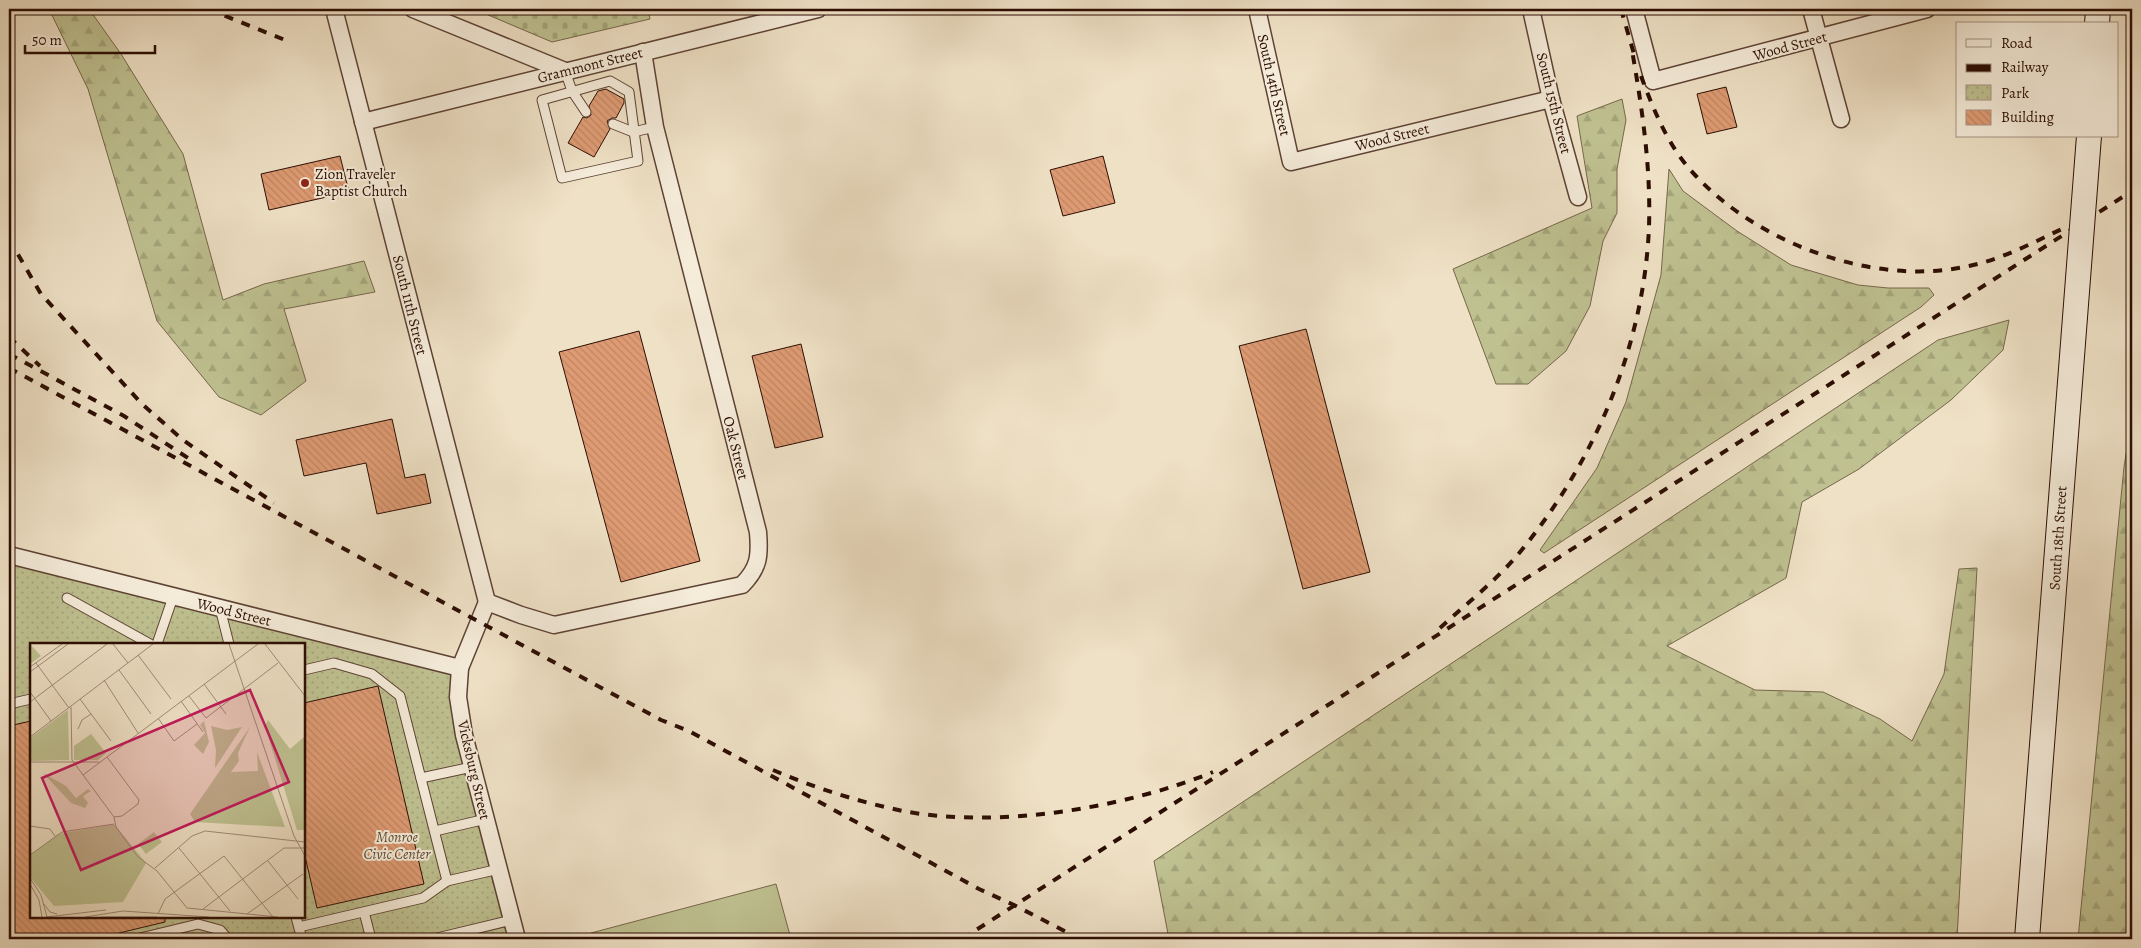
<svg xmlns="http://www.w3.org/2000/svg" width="2141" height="948" font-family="Alegreya,serif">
  <defs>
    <pattern id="forest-firs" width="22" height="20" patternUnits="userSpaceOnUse" patternTransform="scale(1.25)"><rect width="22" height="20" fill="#bfc191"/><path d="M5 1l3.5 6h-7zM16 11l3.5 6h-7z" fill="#a4a57b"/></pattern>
    <pattern id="cemetery-stones" width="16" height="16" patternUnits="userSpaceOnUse" patternTransform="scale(1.25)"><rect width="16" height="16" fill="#bfc191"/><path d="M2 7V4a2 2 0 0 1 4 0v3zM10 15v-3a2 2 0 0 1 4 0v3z" fill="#a4a57b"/></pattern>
    <pattern id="park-dots" width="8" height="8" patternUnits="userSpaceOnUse" patternTransform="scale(1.25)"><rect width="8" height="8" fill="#bfc191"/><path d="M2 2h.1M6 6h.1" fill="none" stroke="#a4a57b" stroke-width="1.8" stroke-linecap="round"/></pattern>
    <pattern id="building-back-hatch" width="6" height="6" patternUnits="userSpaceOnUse" patternTransform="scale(1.25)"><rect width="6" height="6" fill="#de9b73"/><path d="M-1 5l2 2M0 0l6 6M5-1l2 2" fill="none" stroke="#bf8462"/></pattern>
  </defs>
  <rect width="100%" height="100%" fill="#efe1c6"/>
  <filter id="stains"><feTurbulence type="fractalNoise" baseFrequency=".004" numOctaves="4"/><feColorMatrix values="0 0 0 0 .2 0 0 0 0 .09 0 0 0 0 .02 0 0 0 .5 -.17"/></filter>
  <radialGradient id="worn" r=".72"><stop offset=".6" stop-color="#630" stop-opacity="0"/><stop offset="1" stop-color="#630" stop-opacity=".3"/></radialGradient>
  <g fill="url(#forest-firs)" stroke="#76674a">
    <polygon points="49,9 89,9 121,54 183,154 223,300 264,284 364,261 375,292 284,309 306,381 261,415 219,397 157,321 88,89"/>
    <polygon points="1622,99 1626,120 1617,169 1617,213 1603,241 1590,306 1566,351 1528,384 1496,384 1453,269 1592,208 1577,116"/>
    <polygon points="1669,169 1683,191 1737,231 1791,265 1858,285 1888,288 1929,288 1934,295 1921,307 1544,553 1540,550 1597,468 1626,402 1661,275"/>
    <polygon points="2009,320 2003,350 1951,400 1859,469 1802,502 1786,578 1667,646 1755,690 1823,692 1880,719 1912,741 1944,674 1959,569 1977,568 1957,939 1169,939 1154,861 1938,340"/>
    <polygon points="2132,417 2132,939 2078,939 2124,467"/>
  </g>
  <polygon fill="url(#cemetery-stones)" stroke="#76674a" points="474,9 648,9 650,19 552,42"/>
  <path fill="url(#park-dots)" stroke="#76674a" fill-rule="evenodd" d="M9,555l451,113 -2,29 59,242h-508zM31,644h273v273h-273z"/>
  <polygon fill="#bfc191" stroke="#76674a" points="776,884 791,939 593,939 591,933"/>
  <g fill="url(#building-back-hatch)" stroke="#2c0d03">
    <polygon points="1726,87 1737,127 1707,134 1697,94"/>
    <polygon points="606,89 624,99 624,103 616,118 612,118 607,121 610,129 594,157 568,143 583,117 587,118 591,115 589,106 598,91"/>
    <polygon points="340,156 349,192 269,210 261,174"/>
    <polygon points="1103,156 1115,203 1063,216 1050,170"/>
    <polygon points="1306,329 1370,572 1303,589 1239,346"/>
    <polygon points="639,331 700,561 621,582 559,352"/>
    <polygon points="801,344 823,437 775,448 752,356"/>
    <polygon points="392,419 405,478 425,474 431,503 377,514 366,463 304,476 296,440"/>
    <polygon points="378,686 424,884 317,908 304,852 304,703"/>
    <polygon points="31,721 31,917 165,917 165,922 94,939 9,939 9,726"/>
  </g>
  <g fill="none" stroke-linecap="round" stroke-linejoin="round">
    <g stroke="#5d4234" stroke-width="11">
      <g id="lane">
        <polyline points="565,71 572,91 586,112"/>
        <polygon points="610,81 629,92 638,161 562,178 542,100"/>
        <polyline points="613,124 633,132 655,127"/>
        <polyline points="67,598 150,644"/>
        <polyline points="220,608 229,644"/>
        <polyline points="157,644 173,597"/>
        <polyline points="304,670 334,663 372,674 400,696 447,881 499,869"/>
        <polyline points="9,704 31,699"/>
        <polyline points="421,778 472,767"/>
        <polyline points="435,831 486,819"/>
        <polyline points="364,912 371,939"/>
        <polyline points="296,917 302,939"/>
        <polyline points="299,927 423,898 447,881"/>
        <polyline points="136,939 198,924 220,930 228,939"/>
        <polyline points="433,939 512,920"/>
      </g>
    </g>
    <g stroke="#5d4234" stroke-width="19">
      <g id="street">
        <polyline points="334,9 487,602"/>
        <polyline points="413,9 565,71"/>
        <polyline points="1257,9 1291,162 1551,99"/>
        <polyline points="1531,9 1551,99 1578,197"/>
        <polyline points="1634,9 1653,81 1927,9"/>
        <polyline points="1811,9 1841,119"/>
        <polyline points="363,122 818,9"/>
        <polyline points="9,555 460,668"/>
        <path d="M487,602l34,13 33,10 188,-40c17,-17 18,-29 16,-53l-103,-405 -12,-75"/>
        <polyline points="487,602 460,668 458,697 464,735 517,939"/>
      </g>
    </g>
    <g stroke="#2c0d03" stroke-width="26">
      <polyline id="secondary" points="2097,24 2098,9"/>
    </g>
    <use href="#lane" stroke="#f5ecda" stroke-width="9"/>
    <use href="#street" stroke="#f5ecda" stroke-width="16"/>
    <use href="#secondary" stroke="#f5ecda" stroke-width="24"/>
    <g stroke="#2c0d03" stroke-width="4" stroke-dasharray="9 9" stroke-linecap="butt">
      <polyline points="208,9 285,40"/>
      <polyline points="1621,9 1634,54"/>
      <path d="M1641,76c13,35 28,72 54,99 65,70 181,112 274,91 34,-7 65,-24 95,-38"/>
      <polyline points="9,239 41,294 142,404 183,440 274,503"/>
      <polyline points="9,337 40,366"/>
      <polyline points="9,354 124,416 188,458"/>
      <polyline points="9,368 661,720 689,731 979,889 1014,905 1080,939"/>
      <path d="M1440,628c25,-23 53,-45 75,-70 78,-92 129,-210 134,-331 2,-60 -7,-119 -17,-177"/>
      <path d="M773,770c42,18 86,32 130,41 95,18 222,-3 310,-39"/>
      <polyline points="962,939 2132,191"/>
    </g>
    <g stroke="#2c0d03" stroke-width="26" stroke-linecap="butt">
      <polyline id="secondary-bridge" points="2027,939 2089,136"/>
    </g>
    <use href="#secondary-bridge" stroke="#f5ecda" stroke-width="24"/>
  </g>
  <circle fill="#8f2418" stroke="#f5ecda" stroke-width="2" cx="305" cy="183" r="5"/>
  <g text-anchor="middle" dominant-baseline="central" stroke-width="4" stroke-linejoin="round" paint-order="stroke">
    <g font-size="15" fill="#2c0d03" stroke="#f5ecda">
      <text transform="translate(1790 46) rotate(-15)">Wood Street</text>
      <text transform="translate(590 65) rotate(-14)">Grammont Street</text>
      <text transform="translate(1274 85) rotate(77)">South 14th Street</text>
      <text transform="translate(1554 103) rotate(76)">South 15th Street</text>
      <text transform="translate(1392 137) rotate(-14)">Wood Street</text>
      <text transform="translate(410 305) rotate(76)">South 11th Street</text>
      <text transform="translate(736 448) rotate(76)">Oak Street</text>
      <text transform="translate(2058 538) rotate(-86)">South 18th Street</text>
      <text transform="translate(234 612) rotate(14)">Wood Street</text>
      <text transform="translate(474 770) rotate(77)">Vicksburg Street</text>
    </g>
    <g font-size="15" fill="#2c0d03" stroke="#f5ecda" text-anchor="start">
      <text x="315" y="174">Zion Traveler<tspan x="315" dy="17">Baptist Church</tspan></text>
    </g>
    <g font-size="15" font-style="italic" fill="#5f4c35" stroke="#f5ecda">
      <text x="397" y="837">Monroe<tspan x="397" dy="17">Civic Center</tspan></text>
    </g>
  </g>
  <g transform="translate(30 643)">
    <rect width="275" height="275" fill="#efe1c6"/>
    <path d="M238,77l22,29 15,-13v94h-8l-29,-94 -3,-10zM174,78l5,21 -6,12 -9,-9 11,-12 -5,-8zM181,83l16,4 15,-3 -27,41 1,-18zM220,84l-12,26 1,8 -8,11 27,-1 -1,-19 28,75 -90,-5 -5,-8zM13,130l23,13 10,12 12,-9 3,2 -8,5 5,7 -3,5 -14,-5z" fill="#bfc191"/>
    <path d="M0,1l11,12 -11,8zM38,67l1,50 -39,1v-23zM61,91l15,19 -8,7h-24v-14z" fill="#bfc191"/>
    <path d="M84,181l32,39 -23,39 -69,4 -24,-29v-22l28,-21z" fill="#bfc191"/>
    <path d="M124,189l8,10 -16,12 -8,-10z" fill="#bfc191"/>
    <path fill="none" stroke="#a18c78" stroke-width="1" d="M83,1l15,19M199,1l65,192 11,20M235,1l40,52M108,12l33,44M6,20l33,45M0,24l32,-23M89,27l32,44M0,29l38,-28M74,37l34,53M174,41l22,30M0,49l21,29M159,53l17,22 72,-55M50,56l31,42M151,58l22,31M0,59l77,-58M41,64l1,53 42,57M128,75l16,23 23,-17M48,86l4,-9 9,-6M0,94l123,-93M77,114l32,43 -1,4 -16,12 -8,1M0,119h69M53,132l175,-131M84,174l2,10 22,30 19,14 30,37 91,9M0,183l20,3 5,7M149,205l51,63M0,212l32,-23 52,-8M238,218l30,38M125,225l37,-32 13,-5 100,11M0,235l11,17 6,22M0,241l9,16 3,17M14,261l6,8 7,2M173,266l81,-61h21M128,271l7,-15 59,-43 49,61M217,271l56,-40M16,274l60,-7M55,274l38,-6 86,6M71,274h56"/>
    <path fill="#c2185b" fill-opacity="0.15" stroke="#c2185b" stroke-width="2.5" d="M220,47l39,92 -208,88 -39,-92z"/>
    <rect width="275" height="275" fill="none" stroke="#2c0d03" stroke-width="2.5"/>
  </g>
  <rect width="2141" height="948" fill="none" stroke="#efe1c6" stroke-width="30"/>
  <rect x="10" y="10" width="2121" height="928" fill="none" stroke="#2c0d03" stroke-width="2.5"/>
  <rect x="15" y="15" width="2111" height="918" fill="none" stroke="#2c0d03"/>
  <rect x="1956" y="22" width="162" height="115" fill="#f5ecda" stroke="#a59384"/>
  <rect x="1966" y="39" width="25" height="8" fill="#f5ecda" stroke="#a59384"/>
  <text x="2001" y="48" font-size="15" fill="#2c0d03">Road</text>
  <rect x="1966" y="64" width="25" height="8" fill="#2c0d03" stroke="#a59384"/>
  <text x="2001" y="72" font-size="15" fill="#2c0d03">Railway</text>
  <rect x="1966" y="85" width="25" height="15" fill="url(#park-dots)" stroke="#a59384"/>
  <text x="2001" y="98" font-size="15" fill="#2c0d03">Park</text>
  <rect x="1966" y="110" width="25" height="15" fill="url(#building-back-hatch)" stroke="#a59384"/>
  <text x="2001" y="122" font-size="15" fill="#2c0d03">Building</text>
  <path d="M25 45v8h130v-8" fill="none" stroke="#2c0d03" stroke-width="2.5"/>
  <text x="32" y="45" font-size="15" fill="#2c0d03" stroke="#f5ecda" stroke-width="4" paint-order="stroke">50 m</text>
  <rect width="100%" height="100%" filter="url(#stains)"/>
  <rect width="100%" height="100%" fill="url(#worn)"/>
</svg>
